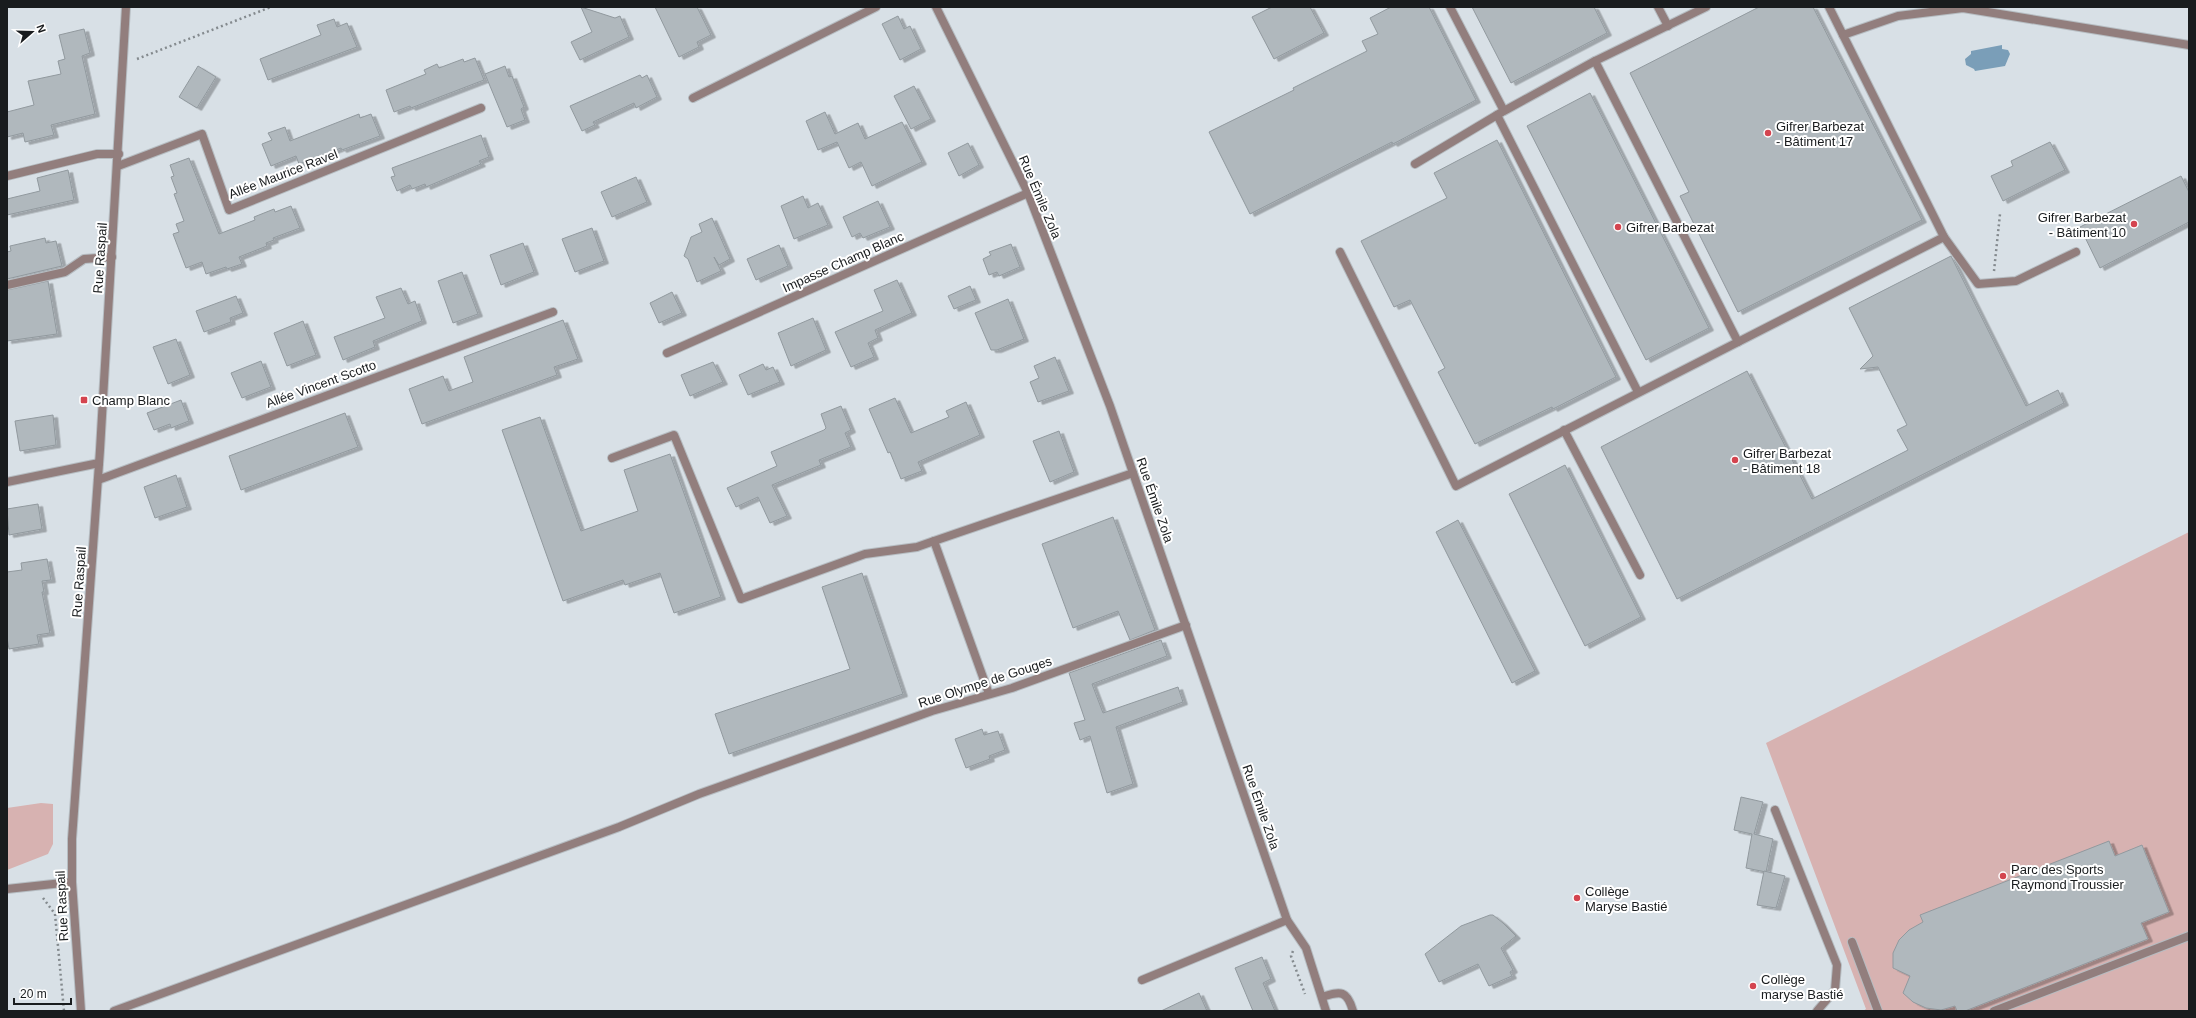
<svg xmlns="http://www.w3.org/2000/svg" width="2196" height="1018" font-family="Arial,sans-serif">
  <defs>
    <filter id="shadow"><feDropShadow dx="4.5" dy="2.5" stdDeviation="0" flood-color="#0004"/></filter>
  </defs>
  <rect width="100%" height="100%" fill="#d8e0e6"/>
  <g fill="#d7b2b1">
    <polygon points="2189,532 2189,1011 1863,1011 1866,1009 1766,743"/>
    <polygon points="41,803 53,804 53,844 48,854 7,870 7,808"/>
  </g>
  <polygon fill="#7a9eb8" points="2002,45 2002,49 2008,50 2010,54 2005,66 1975,71 1974,69 1966,65 1965,59 1971,54 1971,51"/>
  <g fill="#b0b8bd" stroke="#91999e" filter="url(#shadow)">
    <polygon points="581,7 615,18 620,16 629,37 580,60 571,42 592,32"/>
    <polygon points="655,7 697,7 711,35 697,42 699,47 679,57"/>
    <polygon points="1272,7 1310,7 1324,33 1274,59 1252,17"/>
    <polygon points="1391,7 1429,7 1476,100 1393,144 1392,142 1250,214 1209,132 1294,90 1293,88 1367,51 1362,41 1378,34 1370,18"/>
    <polygon points="1472,7 1594,7 1607,33 1511,83"/>
    <polygon points="1759,7 1813,7 1922,220 1738,312 1680,196 1689,192 1630,73"/>
    <polygon points="898,16 904,29 910,26 921,49 900,60 882,24"/>
    <polygon points="334,19 337,27 347,23 357,47 268,80 260,59 321,35 317,25"/>
    <polygon points="84,29 90,53 82,56 95,114 51,125 54,135 25,142 23,133 7,137 7,112 34,105 28,81 61,74 58,61 65,59 59,35"/>
    <polygon points="475,58 484,80 411,108 410,106 394,112 386,90 426,74 424,70 437,64 439,68 463,59 464,62"/>
    <polygon points="198,66 216,77 197,108 179,97"/>
    <polygon points="505,66 509,77 512,76 524,107 521,109 525,120 507,127 485,74"/>
    <polygon points="640,75 642,78 647,75 657,97 636,108 634,103 593,122 595,125 582,131 570,106"/>
    <polygon points="914,86 931,119 911,129 894,96"/>
    <polygon points="1590,93 1709,328 1646,360 1527,126"/>
    <polygon points="825,112 835,134 858,123 865,139 902,122 922,162 872,186 861,162 849,168 837,142 818,150 806,121"/>
    <polygon points="359,114 360,118 371,114 380,136 342,150 341,148 299,164 296,156 271,166 262,144 272,140 268,133 285,127 290,141"/>
    <polygon points="481,135 489,157 479,161 481,164 426,187 425,184 412,189 410,185 397,191 391,177 395,176 392,168"/>
    <polygon points="1497,140 1616,377 1553,409 1552,407 1475,444 1438,372 1445,368 1410,300 1394,307 1361,241 1447,198 1434,173"/>
    <polygon points="2050,142 2065,170 2003,201 1991,176 2013,166 2011,161"/>
    <polygon points="968,143 979,165 959,176 948,153"/>
    <polygon points="189,158 219,234 255,220 254,217 274,209 275,212 291,206 300,228 273,238 274,240 266,243 267,246 239,257 242,264 227,269 226,267 206,274 202,262 186,268 173,234 179,232 176,224 184,221 174,194 177,193 171,177 174,176 170,165"/>
    <polygon points="68,170 74,200 7,215 7,199 40,191 37,178"/>
    <polygon points="2181,176 2189,192 2189,222 2100,268 2080,227"/>
    <polygon points="636,177 647,202 612,217 601,192"/>
    <polygon points="803,196 808,208 818,203 828,225 794,239 781,206"/>
    <polygon points="878,201 890,227 863,238 860,233 852,237 843,217"/>
    <polygon points="712,218 730,259 719,265 714,257 721,271 697,282 688,259 684,256 691,237 702,232 699,224"/>
    <polygon points="592,228 604,261 575,272 562,239"/>
    <polygon points="45,238 46,243 56,241 62,266 7,279 7,252 11,251 10,246"/>
    <polygon points="523,243 534,272 501,285 490,255"/>
    <polygon points="1011,244 1020,267 999,276 997,272 989,275 983,259 991,255 989,252"/>
    <polygon points="779,245 788,266 756,280 747,259"/>
    <polygon points="1951,256 2026,406 2058,390 2064,403 1677,599 1601,447 1747,371 1812,499 1908,450 1897,430 1907,425 1878,367 1860,369 1873,356 1849,308"/>
    <polygon points="462,272 478,314 453,323 438,281"/>
    <polygon points="897,280 912,313 875,330 878,338 868,343 874,357 851,367 835,332 883,311 874,290"/>
    <polygon points="48,281 57,334 7,341 7,290"/>
    <polygon points="970,286 976,300 954,309 948,296"/>
    <polygon points="401,288 408,304 415,301 422,321 373,341 375,347 343,360 334,337 385,318 376,297"/>
    <polygon points="672,292 682,313 659,323 650,303"/>
    <polygon points="236,296 243,313 230,318 231,322 204,332 196,311"/>
    <polygon points="1008,299 1024,339 997,350 991,350 975,313"/>
    <polygon points="813,318 826,350 791,366 778,333"/>
    <polygon points="563,320 578,359 554,367 557,375 422,424 409,389 443,376 449,391 473,382 464,357"/>
    <polygon points="303,321 316,355 287,366 274,333"/>
    <polygon points="176,339 190,375 168,384 153,347"/>
    <polygon points="1055,357 1069,391 1038,402 1030,382 1039,378 1034,366"/>
    <polygon points="261,361 271,387 242,398 231,373"/>
    <polygon points="713,362 723,382 690,396 681,375"/>
    <polygon points="763,364 766,370 773,367 780,382 748,395 739,375"/>
    <polygon points="895,398 911,433 949,417 946,411 966,402 980,435 918,462 922,471 901,479 890,452 888,453 869,409"/>
    <polygon points="181,400 189,421 171,428 170,424 154,430 147,413"/>
    <polygon points="841,406 851,430 845,433 851,447 819,460 821,465 772,485 787,516 770,523 758,497 736,507 727,488 777,466 771,452 824,430 826,428 821,414"/>
    <polygon points="345,413 358,447 241,490 229,456"/>
    <polygon points="53,415 56,445 20,451 15,421"/>
    <polygon points="540,417 581,531 638,511 624,470 670,454 721,597 674,613 660,573 625,585 623,580 563,601 502,430"/>
    <polygon points="1059,431 1074,472 1050,482 1033,441"/>
    <polygon points="1565,465 1641,617 1585,646 1509,494"/>
    <polygon points="176,475 187,507 155,518 144,487"/>
    <polygon points="38,504 42,529 9,535 7,509"/>
    <polygon points="1113,517 1155,630 1130,640 1118,611 1073,628 1042,544"/>
    <polygon points="1458,520 1535,671 1512,683 1436,532"/>
    <polygon points="47,559 51,580 42,581 44,592 42,592 50,633 37,635 39,644 9,649 7,638 7,572 22,570 21,563"/>
    <polygon points="862,573 903,694 729,754 715,714 850,669 822,587"/>
    <polygon points="1161,640 1167,656 1092,684 1103,713 1178,687 1183,702 1116,727 1133,784 1107,793 1090,736 1080,740 1074,723 1085,720 1069,673"/>
    <polygon points="982,729 984,735 998,731 1005,750 989,756 990,759 966,768 955,739"/>
    <polygon points="1741,797 1763,802 1754,834 1773,839 1766,872 1746,868 1752,834 1734,830"/>
    <polygon points="2109,841 2115,856 2142,845 2169,912 2141,923 2148,939 1965,1011 1957,1011 1955,1006 1941,1010 1926,1008 1913,1002 1903,993 1910,976 1893,968 1893,953 1899,940 1909,930 1923,922 1920,915"/>
    <polygon points="1764,871 1785,876 1776,908 1757,905"/>
    <polygon points="1490,915 1493,915 1503,923 1516,936 1501,948 1513,970 1510,972 1512,976 1489,986 1478,964 1439,982 1425,954 1461,926"/>
    <polygon points="1262,957 1271,979 1263,983 1275,1011 1253,1011 1235,968"/>
    <polygon points="1199,993 1207,1011 1161,1011"/>
  </g>
  <g fill="none" stroke-linecap="round" stroke-linejoin="round">
    <g stroke="#b6bdc2" stroke-width="10">
      <g id="lane">
        <polyline points="1450,7 1504,111 1595,61"/>
        <polyline points="1658,7 1668,26"/>
        <polyline points="1706,7 1595,61 1738,342 1944,237"/>
        <polyline points="1829,7 1843,35"/>
        <polyline points="1497,115 1638,392"/>
        <polyline points="1415,164 1502,112"/>
        <polyline points="7,176 97,154 119,154"/>
        <polyline points="1340,252 1456,486 1738,342"/>
        <polyline points="2076,252 2016,281 1978,284 1944,237 1843,35 1898,16 1963,8 2189,45"/>
        <polyline points="7,285 65,272 84,259 112,257"/>
        <polyline points="1564,430 1640,575"/>
        <polyline points="612,458 674,435 741,599 865,554 917,547 934,541"/>
        <polyline points="989,694 934,541 1133,473"/>
        <polyline points="1775,810 1837,965 1835,990 1817,1011"/>
        <polyline points="1852,942 1878,1011"/>
        <polyline points="1142,980 1287,920"/>
        <path d="M1322,997c19,-6 25,-7 31,14"/>
        <polyline points="114,1011 619,827 699,794 932,711 1012,688 1186,625"/>
        <polyline points="1994,1011 2189,936"/>
      </g>
    </g>
    <g stroke="#b6bdc2" stroke-width="10">
      <g id="street">
        <polyline points="936,7 1028,193 1110,406 1287,920 1306,948 1326,1011"/>
        <polyline points="693,98 876,7"/>
        <polyline points="118,166 202,134 229,210 481,108"/>
        <polyline points="667,353 1028,193"/>
        <polyline points="98,480 553,312"/>
        <polyline points="7,482 99,463"/>
        <polyline points="7,889 72,882"/>
        <polyline points="81,1011 72,882 72,839 100,450 126,7"/>
      </g>
    </g>
    <g stroke="#848a8e" stroke-width="2.5" stroke-dasharray="2 3" stroke-linecap="butt">
      <polyline points="137,59 271,7"/>
      <polyline points="1994,271 2000,214"/>
      <polyline points="43,898 55,914 64,1011"/>
      <polyline points="1293,951 1291,956 1305,994"/>
    </g>
    <use href="#lane" stroke="#927e7d" stroke-width="8"/>
    <use href="#street" stroke="#927e7d" stroke-width="8"/>
  </g>
  <g fill="#d4444f" stroke="#fff" stroke-width="1.5">
    <circle cx="1768" cy="133" r="4"/>
    <circle cx="2134" cy="224" r="4"/>
    <circle cx="1618" cy="227" r="4"/>
    <rect x="80" y="396" width="8" height="8" rx="2"/>
    <circle cx="1735" cy="460" r="4"/>
    <circle cx="2003" cy="876" r="4"/>
    <circle cx="1577" cy="898" r="4"/>
    <circle cx="1753" cy="986" r="4"/>
  </g>
  <g text-anchor="middle" dominant-baseline="central" stroke-width="4" stroke-linejoin="round" paint-order="stroke">
    <g font-size="13" fill="#191c1e" stroke="#fff" text-anchor="start">
      <text x="1776" y="126">Gifrer Barbezat<tspan x="1776" dy="15">- Bâtiment 17</tspan></text>
      <text x="2126" y="217" text-anchor="end">Gifrer Barbezat<tspan x="2126" dy="15">- Bâtiment 10</tspan></text>
      <text x="1626" y="227">Gifrer Barbezat</text>
      <text x="92" y="400">Champ Blanc</text>
      <text x="1743" y="453">Gifrer Barbezat<tspan x="1743" dy="15">- Bâtiment 18</tspan></text>
      <text x="2011" y="869">Parc des Sports<tspan x="2011" dy="15">Raymond Troussier</tspan></text>
      <text x="1585" y="891">Collège<tspan x="1585" dy="15">Maryse Bastié</tspan></text>
      <text x="1761" y="979">Collège<tspan x="1761" dy="15">maryse Bastié</tspan></text>
    </g>
    <g font-size="13" fill="#191c1e" stroke="#fff">
      <text transform="translate(283 174) rotate(-21)">Allée Maurice Ravel</text>
      <text transform="translate(1040 197) rotate(67)">Rue Émile Zola</text>
      <text transform="translate(100 258) rotate(-86)">Rue Raspail</text>
      <text transform="translate(843 262) rotate(-24)">Impasse Champ Blanc</text>
      <text transform="translate(321 384) rotate(-20)">Allée Vincent Scotto</text>
      <text transform="translate(1155 500) rotate(71)">Rue Émile Zola</text>
      <text transform="translate(79 582) rotate(-86)">Rue Raspail</text>
      <text transform="translate(985 682) rotate(-18)">Rue Olympe de Gouges</text>
      <text transform="translate(1261 807) rotate(71)">Rue Émile Zola</text>
      <text transform="translate(62 906) rotate(-93)">Rue Raspail</text>
    </g>
  </g>
  <rect width="2196" height="1018" fill="none" stroke="#191c1e" stroke-width="16"/>
  <g transform="translate(32 32) rotate(70)" stroke="#ffffff" stroke-width="3" paint-order="stroke">
  <path d="M0-3L7 15L0 10L-7 15Z" fill="#191c1e"/>
  <text y="-6" font-size="11" font-weight="bold" text-anchor="middle" fill="#191c1e">N</text>
  </g>
  <path d="M14 998v6h57v-6" fill="none" stroke="#191c1e" stroke-width="2"/>
  <text x="20" y="998" font-size="12" fill="#191c1e" stroke="#ffffff" stroke-width="3" paint-order="stroke">20 m</text>
</svg>
